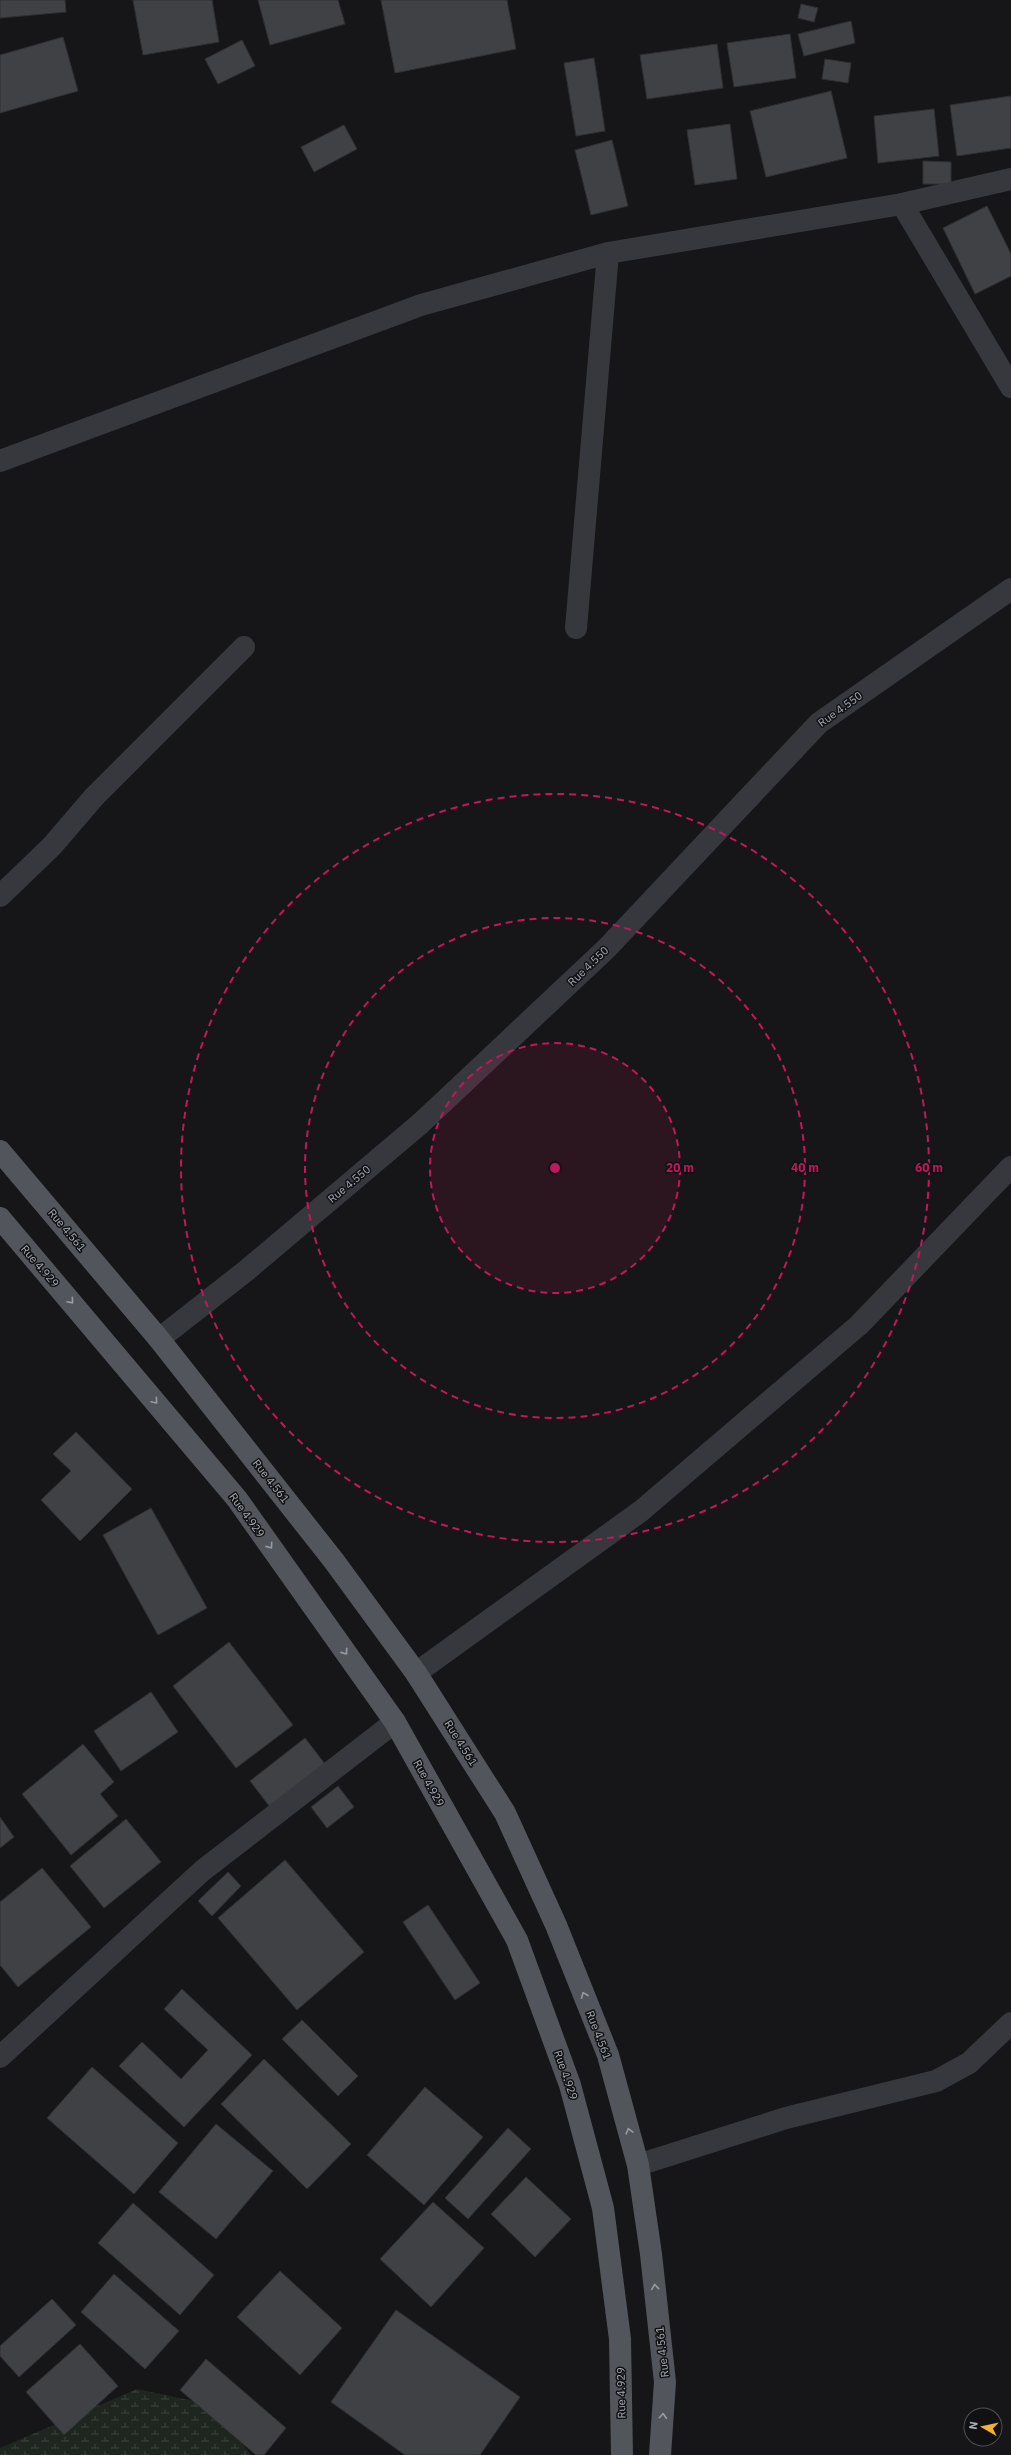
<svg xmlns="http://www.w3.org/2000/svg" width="1011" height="2455" font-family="'IBM Plex Sans',sans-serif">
  <defs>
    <pattern id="wetland-marsh" width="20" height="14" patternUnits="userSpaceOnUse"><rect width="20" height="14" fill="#1e261f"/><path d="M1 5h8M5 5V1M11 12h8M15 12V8" fill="none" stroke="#3c433d"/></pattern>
  </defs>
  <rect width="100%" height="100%" fill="#161618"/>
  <polygon fill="url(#wetland-marsh)" points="137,2389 212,2405 251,2455 0,2455 0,2448"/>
  <g fill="#404145" stroke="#303034">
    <polygon points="0,0 65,0 66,12 0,18"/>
    <polygon points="133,0 212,0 219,42 143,55"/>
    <polygon points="258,0 338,0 345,24 270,45"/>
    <polygon points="381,0 507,0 516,49 395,73"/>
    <polygon points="801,4 818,8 814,22 798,18"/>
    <polygon points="851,21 855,43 804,56 798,34"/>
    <polygon points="790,34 796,78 734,87 727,43"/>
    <polygon points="63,37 78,91 0,113 0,55"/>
    <polygon points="242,40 255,66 218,84 205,59"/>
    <polygon points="717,44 723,88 647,99 640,55"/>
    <polygon points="594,58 605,131 576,136 564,63"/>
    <polygon points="825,59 851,63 848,83 822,79"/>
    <polygon points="831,91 847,158 766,177 750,111"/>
    <polygon points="1011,96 1011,148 957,156 950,105"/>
    <polygon points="934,109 939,156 878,163 874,116"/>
    <polygon points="730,124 737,179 695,185 687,130"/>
    <polygon points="344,125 357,149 314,172 301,147"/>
    <polygon points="612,140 628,206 591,215 575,150"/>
    <polygon points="923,161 951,162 951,184 923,184"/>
    <polygon points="987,206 1011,254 1011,276 975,294 943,228"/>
    <polygon points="76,1432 132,1489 80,1541 41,1500 71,1471 53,1454"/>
    <polygon points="151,1508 207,1608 158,1635 103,1535"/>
    <polygon points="229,1642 293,1725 236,1768 173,1686"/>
    <polygon points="151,1692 178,1732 121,1771 94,1731"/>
    <polygon points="305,1738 325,1764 270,1807 250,1781"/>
    <polygon points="83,1744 114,1782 100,1794 118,1816 71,1855 22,1794"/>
    <polygon points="338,1786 354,1807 327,1828 311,1807"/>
    <polygon points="0,1817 14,1837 0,1848"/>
    <polygon points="126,1819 161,1862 104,1908 70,1866"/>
    <polygon points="285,1860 364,1952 297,2010 218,1918"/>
    <polygon points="42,1868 91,1927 18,1987 0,1965 0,1902"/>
    <polygon points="228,1872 241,1886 212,1916 198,1901"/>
    <polygon points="428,1905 480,1983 455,2000 403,1922"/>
    <polygon points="182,1989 252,2055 184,2127 119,2066 142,2042 181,2079 208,2050 164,2009"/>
    <polygon points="302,2020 358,2076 338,2096 282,2039"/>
    <polygon points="264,2059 351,2144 307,2189 221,2104"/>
    <polygon points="92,2067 178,2143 134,2194 47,2118"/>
    <polygon points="425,2087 483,2137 424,2205 367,2155"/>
    <polygon points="216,2124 273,2171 216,2239 159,2192"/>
    <polygon points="508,2128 531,2149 468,2219 445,2198"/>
    <polygon points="526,2177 571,2219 535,2257 491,2214"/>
    <polygon points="433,2202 484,2248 431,2307 380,2259"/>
    <polygon points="133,2203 214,2275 180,2315 98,2243"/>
    <polygon points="280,2271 342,2328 300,2375 237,2317"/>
    <polygon points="114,2274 179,2331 145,2369 81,2312"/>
    <polygon points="52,2299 76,2325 19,2377 0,2356 0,2346"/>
    <polygon points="396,2310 520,2397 480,2455 405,2455 331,2402"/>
    <polygon points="80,2344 118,2386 64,2435 26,2392"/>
    <polygon points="206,2359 286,2428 264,2455 256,2455 180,2390"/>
  </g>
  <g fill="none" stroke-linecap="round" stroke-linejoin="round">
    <g stroke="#37383d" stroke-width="22">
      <polyline points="902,204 1011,387"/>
      <polyline points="0,461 421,305 608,253 902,204 1011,179"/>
      <polyline points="576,628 608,253"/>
      <polyline points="0,896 52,846 94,797 244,647"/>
      <polyline points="159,1339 247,1270 421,1123 607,948 819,723 1011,589"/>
      <polyline points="416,1673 641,1511 859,1325 1011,1167"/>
      <polyline points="0,2057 202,1871 395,1722"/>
      <polyline points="638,2165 786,2118 936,2081 969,2063 1011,2023"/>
    </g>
    <g stroke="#53555c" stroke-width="22">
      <polyline points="0,1151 159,1339 334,1561 416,1673 505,1813 556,1925 608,2055 638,2165 651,2254 665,2382 660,2455"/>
      <polyline points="0,1218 237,1499 395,1722 517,1940 570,2085 603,2208 620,2339 622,2455"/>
    </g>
  </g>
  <defs><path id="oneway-chevron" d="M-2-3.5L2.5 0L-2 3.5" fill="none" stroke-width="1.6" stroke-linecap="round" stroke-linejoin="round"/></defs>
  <g stroke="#979ba6">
    <use href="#oneway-chevron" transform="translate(71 1301) rotate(49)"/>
    <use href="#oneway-chevron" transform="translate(155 1401) rotate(50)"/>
    <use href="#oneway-chevron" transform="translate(270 1546) rotate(55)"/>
    <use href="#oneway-chevron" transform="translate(345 1652) rotate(55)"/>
    <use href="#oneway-chevron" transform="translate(584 1995) rotate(-112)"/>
    <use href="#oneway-chevron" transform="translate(629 2131) rotate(-105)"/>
    <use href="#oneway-chevron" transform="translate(655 2287) rotate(-96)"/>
    <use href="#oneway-chevron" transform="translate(663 2416) rotate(-86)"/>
  </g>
  <circle cx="555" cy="1168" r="125" fill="#c2185b" fill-opacity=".12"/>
  <g fill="none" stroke="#c2185b" stroke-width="2" stroke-dasharray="7 5">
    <circle cx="555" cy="1168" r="125"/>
    <circle cx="555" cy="1168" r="250"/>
    <circle cx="555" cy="1168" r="374"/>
  </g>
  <g text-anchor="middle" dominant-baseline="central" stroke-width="3" stroke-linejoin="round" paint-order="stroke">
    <g font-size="11" fill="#a8adb8" stroke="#111113">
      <text transform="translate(840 709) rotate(-36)">Rue 4.550</text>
      <text transform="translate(588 966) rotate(-44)">Rue 4.550</text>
      <text transform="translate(349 1184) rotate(-40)">Rue 4.550</text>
      <text transform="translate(67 1230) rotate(50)">Rue 4.561</text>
      <text transform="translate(40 1266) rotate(49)">Rue 4.929</text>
      <text transform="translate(271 1481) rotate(52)">Rue 4.561</text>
      <text transform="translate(247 1515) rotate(54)">Rue 4.929</text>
      <text transform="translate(461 1743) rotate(58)">Rue 4.561</text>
      <text transform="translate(429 1783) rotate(61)">Rue 4.929</text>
      <text transform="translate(599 2035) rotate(69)">Rue 4.561</text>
      <text transform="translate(566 2075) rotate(71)">Rue 4.929</text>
      <text transform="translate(662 2352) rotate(-96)">Rue 4.561</text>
      <text transform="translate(621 2393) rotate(-91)">Rue 4.929</text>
    </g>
  </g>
  <circle cx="555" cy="1168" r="6" fill="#c2185b" stroke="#111113" stroke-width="2"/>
  <g font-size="12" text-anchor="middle" font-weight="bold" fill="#c2185b" stroke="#111113" stroke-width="3" stroke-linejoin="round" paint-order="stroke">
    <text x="680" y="1172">20 m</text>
    <text x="805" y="1172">40 m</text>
    <text x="929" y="1172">60 m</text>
  </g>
  <g transform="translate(983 2427) rotate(279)"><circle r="19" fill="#111113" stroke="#4d4f55"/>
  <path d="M0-3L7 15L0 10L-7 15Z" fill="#f2b134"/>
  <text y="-6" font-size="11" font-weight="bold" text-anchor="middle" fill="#a8adb8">N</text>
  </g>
</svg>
